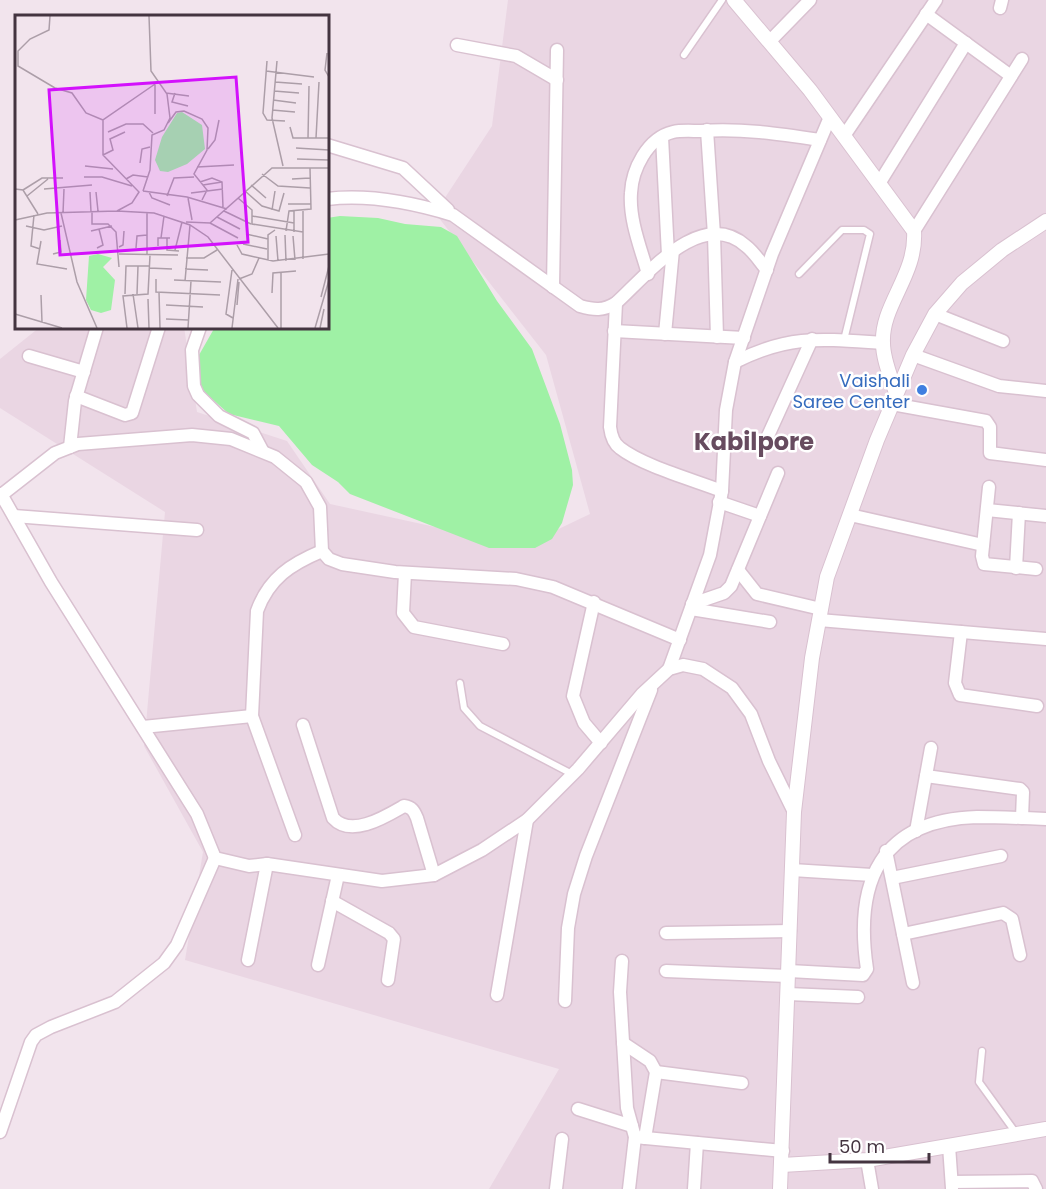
<svg xmlns="http://www.w3.org/2000/svg" width="1046" height="1189" font-family="Poppins,sans-serif">
  <rect width="100%" height="100%" fill="#f2e4ed"/>
  <polygon fill="#ead6e3" points="508,0 1046,0 1046,1189 489,1189 559,1069 185,960 203,852 144,746 165,512 0,408 0,359 40,327 184,327 197,412 287,441 330,504 523,546 590,514 546,355 435,213 492,126"/>
  <polygon fill="#9ff1a5" points="340,216 378,218 405,224 441,227 457,236 497,301 532,349 560,424 572,470 573,485 562,523 552,539 535,548 489,548 350,494 338,482 312,465 279,426 229,414 202,390 198,382 199,355 215,327 327,327 327,218"/>
  <g fill="none" stroke-linecap="round" stroke-linejoin="round">
    <g stroke="#d9c1d0" stroke-width="9">
      <g id="service">
        <polyline points="684,55 722,0"/>
        <polyline points="799,274 842,230 864,230 870,234 844,340"/>
        <polyline points="460,683 464,708 480,726 572,774"/>
        <polyline points="982,1051 979,1082 1016,1133"/>
      </g>
    </g>
    <g stroke="#d9c1d0" stroke-width="15">
      <g id="minor">
        <polyline points="1000,8 1002,0"/>
        <polyline points="926,14 1011,76"/>
        <polyline points="770,41 810,0"/>
        <polyline points="457,45 516,56 557,80"/>
        <polyline points="707,130 714,235 717,337"/>
        <polyline points="844,136 936,0"/>
        <polyline points="662,137 668,255"/>
        <polyline points="327,145 403,168 448,210"/>
        <polyline points="880,182 966,43"/>
        <path d="M327,199c41,-5 87,4 126,16l127,91c14,4 23,5 36,-3 30,-27 85,-97 130,-57 8,6 14,16 21,24"/>
        <polyline points="914,231 1022,59"/>
        <path d="M648,274c-7,-25 -19,-54 -17,-81 1,-23 16,-55 42,-61 8,-2 19,-1 28,-1 40,-3 79,3 119,9"/>
        <polyline points="553,287 557,50"/>
        <path d="M616,303l-6,124c1,8 3,16 10,21 23,18 74,32 102,43"/>
        <polyline points="935,314 1003,341"/>
        <polyline points="200,327 192,350 194,386 198,395 219,416 253,433 262,450"/>
        <polyline points="614,331 744,338"/>
        <polyline points="665,334 673,250"/>
        <polyline points="913,355 999,386 1046,391"/>
        <polyline points="29,356 84,372"/>
        <path d="M735,362c55,-28 88,-23 147,-19"/>
        <polyline points="76,396 125,415 132,413 159,327"/>
        <polyline points="892,404 986,421 990,427 990,453 1046,460"/>
        <polyline points="767,438 812,339"/>
        <polyline points="70,447 75,401 97,327"/>
        <polyline points="989,487 982,556 984,564 1036,569"/>
        <polyline points="1,494 51,582 197,814 215,858 249,866 267,864 382,881 434,875 482,850 527,820 578,769 642,694 669,669 683,665 703,669 732,688 751,714 769,761 794,812"/>
        <polyline points="0,496 55,453 78,444 192,435 231,439 275,457 306,482 320,507 322,551 329,559 342,564 395,572 516,579 553,587 680,640"/>
        <polyline points="719,502 760,516"/>
        <polyline points="987,510 1046,516"/>
        <polyline points="850,515 983,545"/>
        <polyline points="14,516 197,530"/>
        <polyline points="1016,568 1019,513"/>
        <polyline points="738,570 757,594 821,609"/>
        <polyline points="405,573 403,613 414,627 503,644"/>
        <polyline points="594,602 573,696 584,723 601,743"/>
        <polyline points="692,604 724,593 731,586 778,473"/>
        <polyline points="691,609 770,622"/>
        <polyline points="819,620 1046,639"/>
        <polyline points="961,632 955,683 960,695 1037,706"/>
        <polyline points="669,669 710,555 722,491 726,410 735,362 772,254 830,117"/>
        <path d="M303,725l30,93c18,20 52,-1 71,-12 8,1 10,5 13,12l17,57"/>
        <polyline points="143,727 252,716"/>
        <polyline points="926,776 1020,789 1023,792 1022,818"/>
        <polyline points="916,831 931,748"/>
        <path d="M295,835l-43,-119 5,-105c12,-33 34,-47 65,-60"/>
        <polyline points="886,851 913,983"/>
        <polyline points="792,870 872,875"/>
        <polyline points="892,878 1001,856"/>
        <polyline points="332,901 389,933 394,939 388,980"/>
        <polyline points="666,933 790,931"/>
        <polyline points="903,934 1003,913 1012,919 1020,955"/>
        <polyline points="248,960 267,864"/>
        <polyline points="622,961 620,992 627,1108 635,1137 629,1189"/>
        <polyline points="318,965 338,875"/>
        <polyline points="666,971 788,976"/>
        <path d="M789,971l74,4 4,-6c-13,-87 13,-149 110,-152 23,0 46,1 69,2"/>
        <polyline points="788,994 858,997"/>
        <polyline points="497,995 527,820"/>
        <polyline points="565,1001 568,928 574,894 586,856 651,690"/>
        <polyline points="623,1043 650,1061 656,1072 645,1138"/>
        <polyline points="656,1072 742,1083"/>
        <polyline points="578,1109 632,1126"/>
        <polyline points="0,1132 31,1042 36,1035 51,1027 115,1002 164,963 177,945 215,858"/>
        <polyline points="635,1137 783,1151"/>
        <polyline points="949,1146 952,1188"/>
        <polyline points="867,1160 872,1189"/>
        <polyline points="952,1182 1032,1181 1036,1189"/>
        <polyline points="556,1189 562,1139"/>
        <polyline points="694,1189 697,1143"/>
      </g>
    </g>
    <g stroke="#d9c1d0" stroke-width="16">
      <g id="tertiary">
        <path d="M734,0l76,90 104,141c3,44 -33,74 -31,112 0,17 8,34 13,50"/>
        <polyline points="782,1165 867,1160 1046,1129"/>
        <polyline points="780,1189 794,812 812,658 827,577 877,440 913,355 935,314 962,283 1002,250 1046,221"/>
      </g>
    </g>
    <use href="#service" stroke="#fff" stroke-width="6"/>
    <use href="#minor" stroke="#fff" stroke-width="12"/>
    <use href="#tertiary" stroke="#fff" stroke-width="14"/>
  </g>
  <circle fill="#3f7fe0" stroke="#fff" stroke-width="2" cx="922" cy="390" r="6"/>
  <g text-anchor="middle" dominant-baseline="central" stroke-width="5" stroke-linejoin="round" paint-order="stroke">
    <g font-size="18" fill="#366cbe" stroke="#fff" text-anchor="end">
      <text x="910" y="380">Vaishali<tspan x="910" dy="21">Saree Center</tspan></text>
    </g>
    <g font-size="24" font-weight="bold" fill="#674b5f" stroke="#fff">
      <text x="754" y="441">Kabilpore</text>
    </g>
  </g>
  <g transform="translate(15 15)">
    <rect width="314" height="314" fill="#f2e4ed"/>
    <path d="M167,97l20,13 3,24 -18,15 -19,8 -8,-1 -5,-11 7,-23 15,-24zM83,239l14,4 -9,9 12,13 -4,30 -10,3 -10,-3 -5,-10 3,-44z" fill="#9ff1a5"/>
    <path fill="none" stroke="#ac9ea8" stroke-width="1.5" d="M35,1l-1,14 -19,9 -12,12v15l37,22 17,5 14,20 17,7M312,38l-2,17 4,7M252,46l-4,52 4,7 18,1M262,46l-5,57 11,48M251,56l48,6M260,67l27,2M259,76l25,2M151,78l23,3M160,78l-3,9 16,4M258,85l23,3M257,95l23,2M140,99v-29M153,108l8,-11 8,-1 18,8 6,9 -1,22 -13,24 13,16 -5,10M275,112l3,11h36M93,117l18,-8h17l10,9M293,123l1,-52M301,123l3,-56M281,133l33,2M193,134l7,-9 4,-20M88,140l10,-5 -3,-11 15,-7M282,144l32,1M125,148l2,-14 8,-2M70,151l28,3M182,152l37,-2M247,159l16,12 32,2M69,162h18l30,9M111,164l7,-4 15,2M277,164l18,-1M185,167l12,-4 10,4 1,25M188,170l19,-3M236,170l15,13M0,174l8,1 15,24M29,174l48,-4M8,175l19,-12h21M128,176l7,-21 2,-35 12,-5 6,-12 -3,-24 -16,-23 -2,-55M128,176l44,6 40,12M230,176l17,15 17,5 5,-18M75,177l1,20M81,177l2,19M134,177l3,6 18,7M176,178l32,-4M12,181l21,-17M152,181l7,-18 20,-1M173,183l4,22M223,183l14,12v14l51,8M273,189h23M257,195l3,-19M102,196l15,-8 7,-11 -36,-37v-35l55,-38M209,196l27,13M279,196v21M77,197v12h16l8,8 3,35M46,198l16,69 20,46M48,198l1,-24M19,200l-3,31 9,3M237,201l42,7M202,202l23,12M0,205l32,-7 70,-2 37,2 36,12 18,12 70,91M171,207l24,1 62,-55h57M195,208l28,15M11,211l18,4 18,-4M76,216l21,-5M271,216l3,-20 22,-2 -1,-41M231,219l22,5M270,220l1,26M261,221l2,25M278,221l2,24M146,223l3,-22M152,223v12l12,1M26,226l-4,23 30,5M228,229l24,5M222,230l5,9 31,7 56,-7M143,231v-8h12M104,232l4,-2 1,-14M82,233l6,-3 -4,-16M121,233l1,-12 10,-1M160,235l7,-28M38,239l8,-2 -1,-12M104,239l59,1M132,240v-42M171,243h18l13,-8M288,244v-48M253,245v-25l7,-5M134,253l23,1M170,254l23,1M217,255l-6,44 7,4M141,264v13l64,3M224,264l13,-5 7,-16M159,265l47,2M170,266l5,-56M144,277l1,36M257,278l1,-20 23,-2M110,279l1,-28h23M118,279l5,34M122,279l1,-28M26,280l1,27M306,282l8,-31M133,284l1,29M151,290l37,2M222,290l2,-23M0,299l47,14M151,304l22,1M112,313l-4,-32 25,-2 2,-39M173,313l3,-47M217,313l6,-49M266,313v-56M300,313l14,-48M305,313l4,-19"/>
    <path fill="#d311fc" fill-opacity="0.15" stroke="#d311fc" stroke-width="3" d="M221,62l12,165 -188,13 -11,-165z"/>
    <rect width="314" height="314" fill="none" stroke="#443440" stroke-width="3"/>
  </g>
  <path d="M830 1153v9h99v-9" fill="none" stroke="#443440" stroke-width="3"/>
  <text x="839" y="1153" font-size="18" fill="#443440" stroke="#ffffff" stroke-width="4.5" paint-order="stroke">50 m</text>
</svg>
